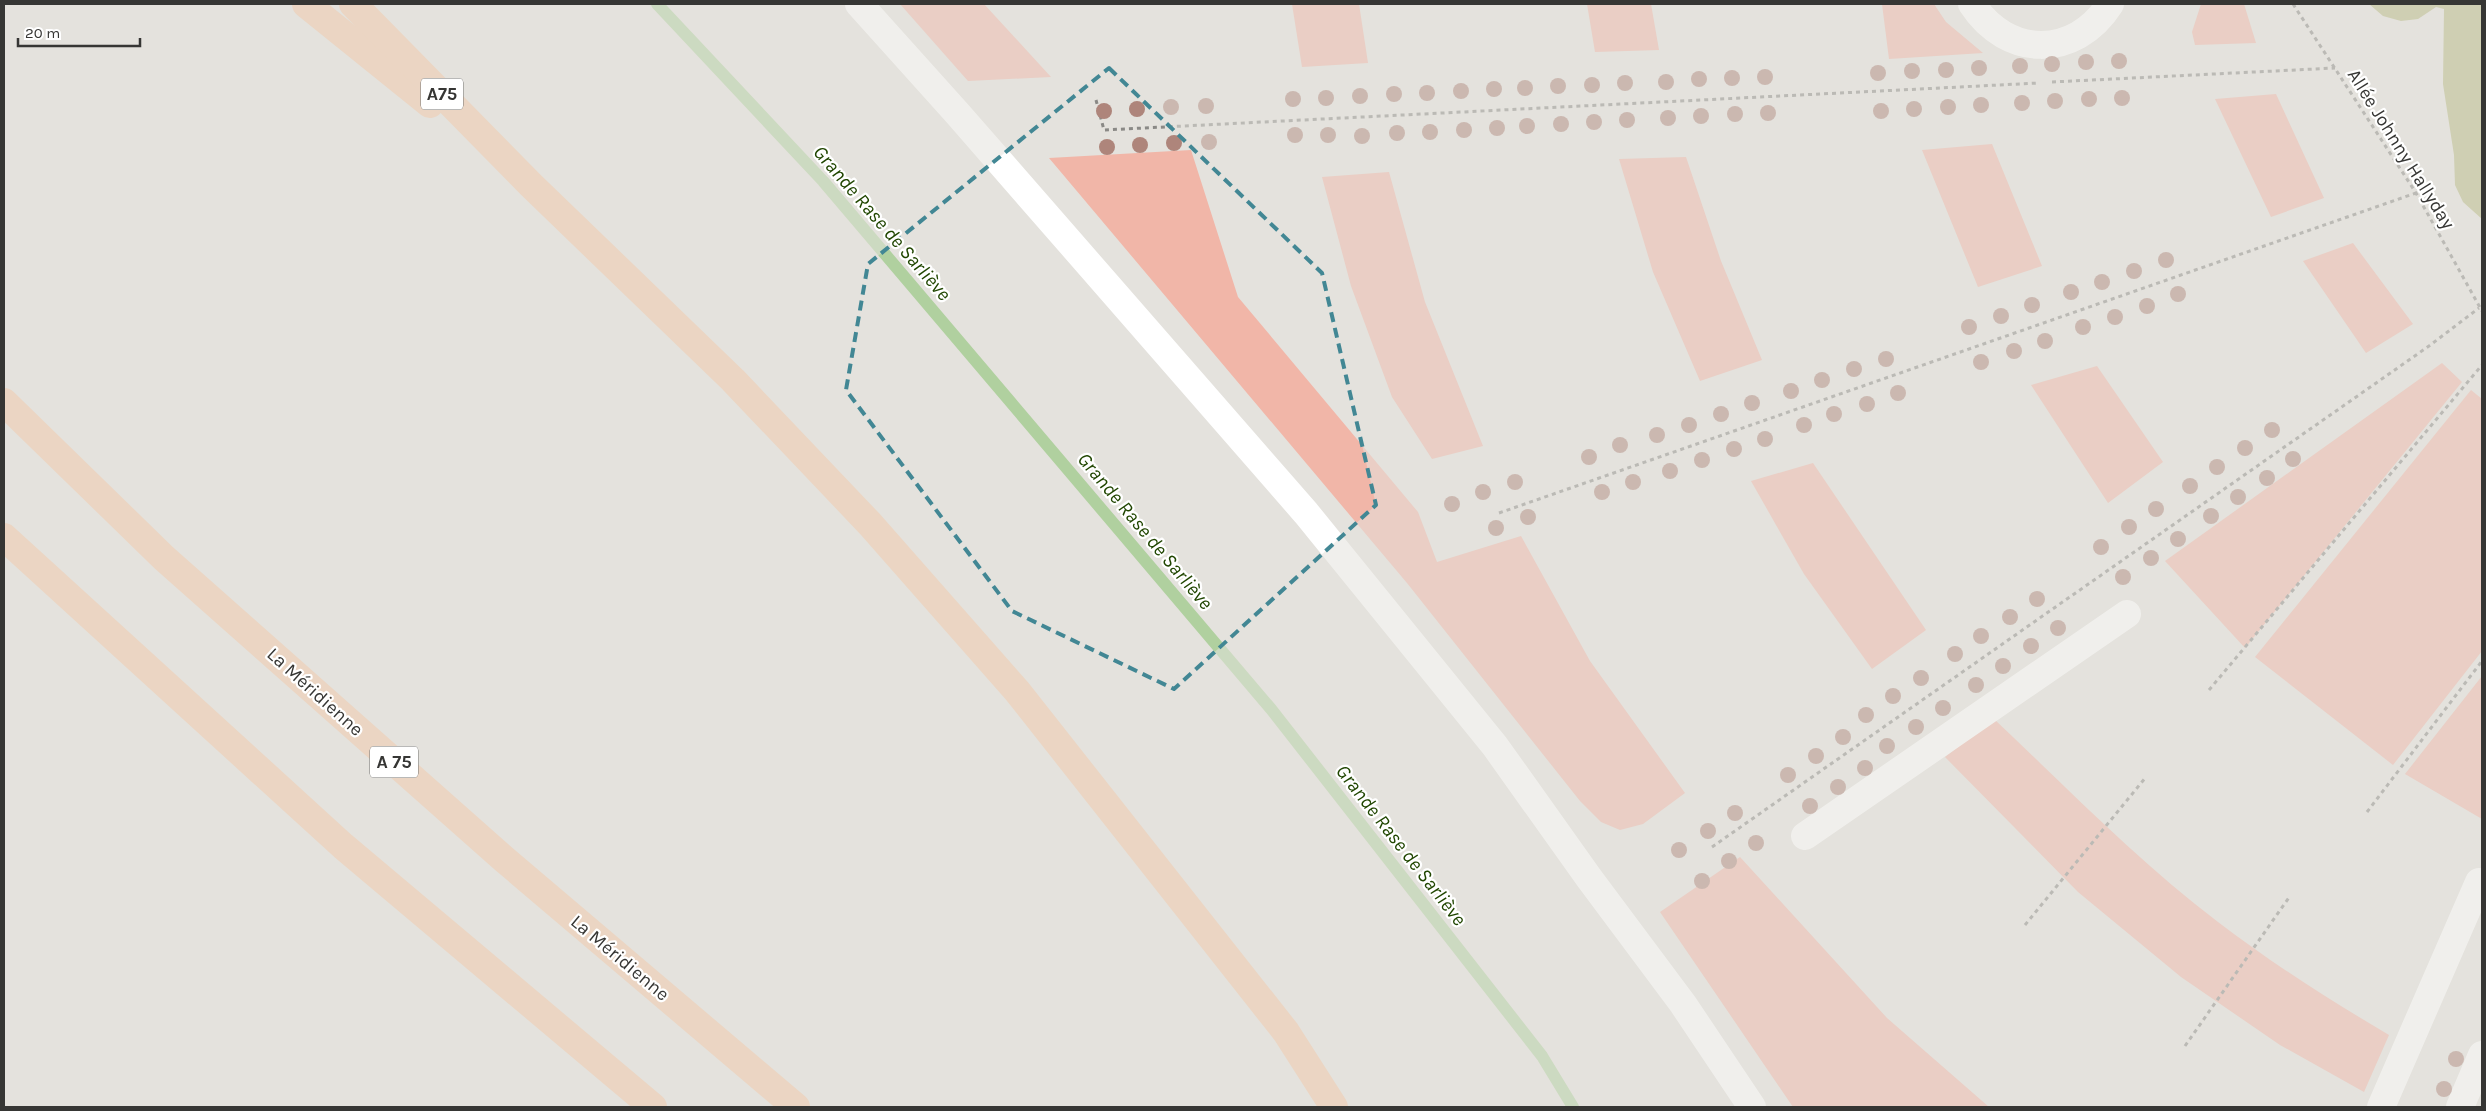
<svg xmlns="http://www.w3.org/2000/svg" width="2486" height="1111" font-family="Karla,sans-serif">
  <rect width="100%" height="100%" fill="#e4e2dd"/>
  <g fill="#f1b6a8">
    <polygon points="900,4 984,4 1051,77 968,81"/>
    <polygon points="1292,4 1359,4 1368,63 1302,67"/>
    <polygon points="1587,4 1651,4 1659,50 1595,52"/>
    <polygon points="1882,4 1934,4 1946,22 1983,53 1889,59"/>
    <polygon points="2201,4 2244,4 2256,43 2195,45 2192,32"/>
    <polygon points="2276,94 2324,198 2271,217 2215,99"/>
    <polygon points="1992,144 2042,266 1978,287 1922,150"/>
    <polygon points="1191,150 1238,297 1418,512 1437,562 1521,536 1590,661 1685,793 1643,824 1620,830 1601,822 1580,801 1407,583 1049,158"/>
    <polygon points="1686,157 1721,261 1762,360 1700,381 1653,272 1619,159"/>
    <polygon points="1389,172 1425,302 1483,446 1432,459 1392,397 1351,286 1322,177"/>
    <polygon points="2353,243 2413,324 2366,353 2303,261"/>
    <polygon points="2442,363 2462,382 2245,648 2165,561"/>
    <polygon points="2097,366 2163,462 2108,503 2031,385"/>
    <polygon points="2471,390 2482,399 2482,651 2393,765 2255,657"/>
    <polygon points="1813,463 1926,630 1872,669 1804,574 1751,481"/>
    <polygon points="2482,676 2482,819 2405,774"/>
    <path d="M1994,719c73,69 144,142 224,203 55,42 112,78 171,113l-25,57 -84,-47 -99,-68 -103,-85 -133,-135z"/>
    <polygon points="1740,857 1887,1018 1989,1107 1793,1107 1660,912"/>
  </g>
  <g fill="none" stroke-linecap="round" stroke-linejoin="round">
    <polyline stroke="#b0d09f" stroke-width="12" points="657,4 823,181 1271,709 1542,1056 1573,1107"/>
  </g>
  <polygon fill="#b6b880" points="2369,4 2482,4 2482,219 2463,202 2455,185 2454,155 2443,84 2444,9 2436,7 2418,19 2401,21 2383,16"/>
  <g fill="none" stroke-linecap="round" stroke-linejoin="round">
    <g stroke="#8a8986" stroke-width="3" stroke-dasharray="4 4" stroke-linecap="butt">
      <polyline points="2293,4 2416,193 2482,311"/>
      <polyline points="2052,82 2335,68"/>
      <polyline points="1096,100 1104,130 2039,83"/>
      <polyline points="1499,513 2416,193"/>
      <polyline points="2209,690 2482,365"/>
      <polyline points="2367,812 2482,661"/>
      <polyline points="1712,847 2429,346 2479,308"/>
      <polyline points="2025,925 2146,777"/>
      <polyline points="2185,1046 2290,896"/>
    </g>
    <g stroke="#fff" stroke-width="28">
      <polyline points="859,4 957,113 1306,513 1495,746 1589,878 1683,1004 1752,1107"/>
      <path d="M1972,4c35,54 103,55 138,0"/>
      <polyline points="1805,836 2127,614"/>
      <polyline points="2381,1107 2479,882"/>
      <polyline points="2460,1107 2482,1055"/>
    </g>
    <g stroke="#f3c6a4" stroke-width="28">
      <polyline points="306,4 430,104"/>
      <polyline points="353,4 531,185 733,380 870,524 1017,691 1286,1032 1334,1107"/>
      <polyline points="4,402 164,558 505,860 796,1107"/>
      <polyline points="4,537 343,846 653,1107"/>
    </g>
  </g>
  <g fill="#ae857b">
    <circle cx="2119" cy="61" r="8"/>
    <circle cx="2086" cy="62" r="8"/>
    <circle cx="2052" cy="64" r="8"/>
    <circle cx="2020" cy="66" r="8"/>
    <circle cx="1979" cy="68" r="8"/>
    <circle cx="1946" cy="70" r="8"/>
    <circle cx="1912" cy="71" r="8"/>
    <circle cx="1878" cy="73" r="8"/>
    <circle cx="1765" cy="77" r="8"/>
    <circle cx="1732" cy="78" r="8"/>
    <circle cx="1699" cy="79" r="8"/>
    <circle cx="1666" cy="82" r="8"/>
    <circle cx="1625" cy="83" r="8"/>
    <circle cx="1592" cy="85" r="8"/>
    <circle cx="1558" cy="86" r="8"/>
    <circle cx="1525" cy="88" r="8"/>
    <circle cx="1494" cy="89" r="8"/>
    <circle cx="1461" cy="91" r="8"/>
    <circle cx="1427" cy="93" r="8"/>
    <circle cx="1394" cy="94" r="8"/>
    <circle cx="1360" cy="96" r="8"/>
    <circle cx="1326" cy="98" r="8"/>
    <circle cx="2122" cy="98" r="8"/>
    <circle cx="1293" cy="99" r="8"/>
    <circle cx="2089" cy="99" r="8"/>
    <circle cx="2055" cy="101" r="8"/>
    <circle cx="2022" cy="103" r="8"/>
    <circle cx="1981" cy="105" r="8"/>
    <circle cx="1206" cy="106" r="8"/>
    <circle cx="1171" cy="107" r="8"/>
    <circle cx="1948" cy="107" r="8"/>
    <circle cx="1137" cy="109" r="8"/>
    <circle cx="1914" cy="109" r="8"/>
    <circle cx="1104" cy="111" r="8"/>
    <circle cx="1881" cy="111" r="8"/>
    <circle cx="1768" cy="113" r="8"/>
    <circle cx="1735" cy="114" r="8"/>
    <circle cx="1701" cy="116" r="8"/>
    <circle cx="1668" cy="118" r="8"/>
    <circle cx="1627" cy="120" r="8"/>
    <circle cx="1594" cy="122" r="8"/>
    <circle cx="1561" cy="124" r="8"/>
    <circle cx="1527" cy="126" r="8"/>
    <circle cx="1497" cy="128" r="8"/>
    <circle cx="1464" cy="130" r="8"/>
    <circle cx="1430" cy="132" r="8"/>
    <circle cx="1397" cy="133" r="8"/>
    <circle cx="1295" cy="135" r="8"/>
    <circle cx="1328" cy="135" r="8"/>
    <circle cx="1362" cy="136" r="8"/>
    <circle cx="1209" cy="142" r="8"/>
    <circle cx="1174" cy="143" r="8"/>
    <circle cx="1140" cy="145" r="8"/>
    <circle cx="1107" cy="147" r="8"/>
    <circle cx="2166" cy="260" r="8"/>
    <circle cx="2134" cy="271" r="8"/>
    <circle cx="2102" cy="282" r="8"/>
    <circle cx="2071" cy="292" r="8"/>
    <circle cx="2178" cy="294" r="8"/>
    <circle cx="2032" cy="305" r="8"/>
    <circle cx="2147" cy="306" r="8"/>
    <circle cx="2001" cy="316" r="8"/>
    <circle cx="2115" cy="317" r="8"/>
    <circle cx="1969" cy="327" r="8"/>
    <circle cx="2083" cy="327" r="8"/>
    <circle cx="2045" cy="341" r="8"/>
    <circle cx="2014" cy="351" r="8"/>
    <circle cx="1886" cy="359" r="8"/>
    <circle cx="1981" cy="362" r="8"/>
    <circle cx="1854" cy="369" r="8"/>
    <circle cx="1822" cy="380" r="8"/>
    <circle cx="1791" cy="391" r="8"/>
    <circle cx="1898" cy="393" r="8"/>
    <circle cx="1752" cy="403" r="8"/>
    <circle cx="1867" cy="404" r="8"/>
    <circle cx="1721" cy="414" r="8"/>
    <circle cx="1834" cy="414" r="8"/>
    <circle cx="1689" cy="425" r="8"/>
    <circle cx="1804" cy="425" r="8"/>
    <circle cx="2272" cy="430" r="8"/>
    <circle cx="1657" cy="435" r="8"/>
    <circle cx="1765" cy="439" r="8"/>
    <circle cx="1620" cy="445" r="8"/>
    <circle cx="2245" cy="448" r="8"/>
    <circle cx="1734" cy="449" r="8"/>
    <circle cx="1589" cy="457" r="8"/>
    <circle cx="2293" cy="459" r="8"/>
    <circle cx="1702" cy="460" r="8"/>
    <circle cx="2217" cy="467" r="8"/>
    <circle cx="1670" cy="471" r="8"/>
    <circle cx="2267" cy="478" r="8"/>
    <circle cx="1515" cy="482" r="8"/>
    <circle cx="1633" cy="482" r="8"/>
    <circle cx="2190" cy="486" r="8"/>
    <circle cx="1483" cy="492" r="8"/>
    <circle cx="1602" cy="492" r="8"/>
    <circle cx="2238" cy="497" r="8"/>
    <circle cx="1452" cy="504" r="8"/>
    <circle cx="2156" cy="509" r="8"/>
    <circle cx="2211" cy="516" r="8"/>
    <circle cx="1528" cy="517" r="8"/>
    <circle cx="2129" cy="527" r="8"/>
    <circle cx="1496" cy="528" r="8"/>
    <circle cx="2178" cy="539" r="8"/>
    <circle cx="2101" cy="547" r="8"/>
    <circle cx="2151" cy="558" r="8"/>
    <circle cx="2123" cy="577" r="8"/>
    <circle cx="2037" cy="599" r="8"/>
    <circle cx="2010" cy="617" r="8"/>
    <circle cx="2058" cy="628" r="8"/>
    <circle cx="1981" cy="636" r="8"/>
    <circle cx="2031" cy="646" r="8"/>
    <circle cx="1955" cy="654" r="8"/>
    <circle cx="2003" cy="666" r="8"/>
    <circle cx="1921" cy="678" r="8"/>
    <circle cx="1976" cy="685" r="8"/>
    <circle cx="1893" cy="696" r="8"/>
    <circle cx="1943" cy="708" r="8"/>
    <circle cx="1866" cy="715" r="8"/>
    <circle cx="1916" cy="727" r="8"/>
    <circle cx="1843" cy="737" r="8"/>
    <circle cx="1887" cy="746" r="8"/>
    <circle cx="1816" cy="756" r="8"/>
    <circle cx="1865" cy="768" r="8"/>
    <circle cx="1788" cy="775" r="8"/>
    <circle cx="1838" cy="787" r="8"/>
    <circle cx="1810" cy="806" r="8"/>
    <circle cx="1735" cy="813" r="8"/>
    <circle cx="1708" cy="831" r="8"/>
    <circle cx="1756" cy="843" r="8"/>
    <circle cx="1679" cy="850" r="8"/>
    <circle cx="1729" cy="861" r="8"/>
    <circle cx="1702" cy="881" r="8"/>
    <circle cx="2456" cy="1059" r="8"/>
    <circle cx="2444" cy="1089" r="8"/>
  </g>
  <path d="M0 0H2486V1111H0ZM1109,68l213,205 54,232 -202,184 -162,-78 -166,-221 22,-126z" fill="#e4e2dd" fill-opacity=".55" fill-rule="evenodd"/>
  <path fill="none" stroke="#428794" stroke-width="4" stroke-dasharray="10 6" stroke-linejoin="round" d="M1109,68l213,205 54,232 -202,184 -162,-78 -166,-221 22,-126z"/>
  <g text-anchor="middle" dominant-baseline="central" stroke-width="4.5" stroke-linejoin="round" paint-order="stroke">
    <g fill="#fff" stroke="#727271" stroke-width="1">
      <rect x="421" y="78.5" width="42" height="31" rx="4"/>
      <rect x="370" y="746.5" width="48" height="31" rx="4"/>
    </g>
    <g font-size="18" font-weight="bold" fill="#363634">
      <text x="442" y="94">A75</text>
      <text x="394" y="762">A 75</text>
    </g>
    <g font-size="19" fill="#363634" stroke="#fff">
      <text transform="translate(2401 149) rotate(58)">Allée Johnny Hallyday</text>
      <text transform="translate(315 692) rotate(42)">La Méridienne</text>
      <text transform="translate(620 958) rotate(40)">La Méridienne</text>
    </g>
    <g font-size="20" font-style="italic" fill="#204600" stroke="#fff">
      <text transform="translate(882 223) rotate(49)">Grande Rase de Sarliève</text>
      <text transform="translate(1145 531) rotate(50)">Grande Rase de Sarliève</text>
      <text transform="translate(1401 845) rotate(52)">Grande Rase de Sarliève</text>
    </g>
  </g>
  <rect width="2486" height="1111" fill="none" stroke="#363634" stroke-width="10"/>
  <path d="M18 38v8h122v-8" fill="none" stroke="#363634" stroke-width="2.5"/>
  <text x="25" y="38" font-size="15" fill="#363634" stroke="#ffffff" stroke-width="4" paint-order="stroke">20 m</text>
</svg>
